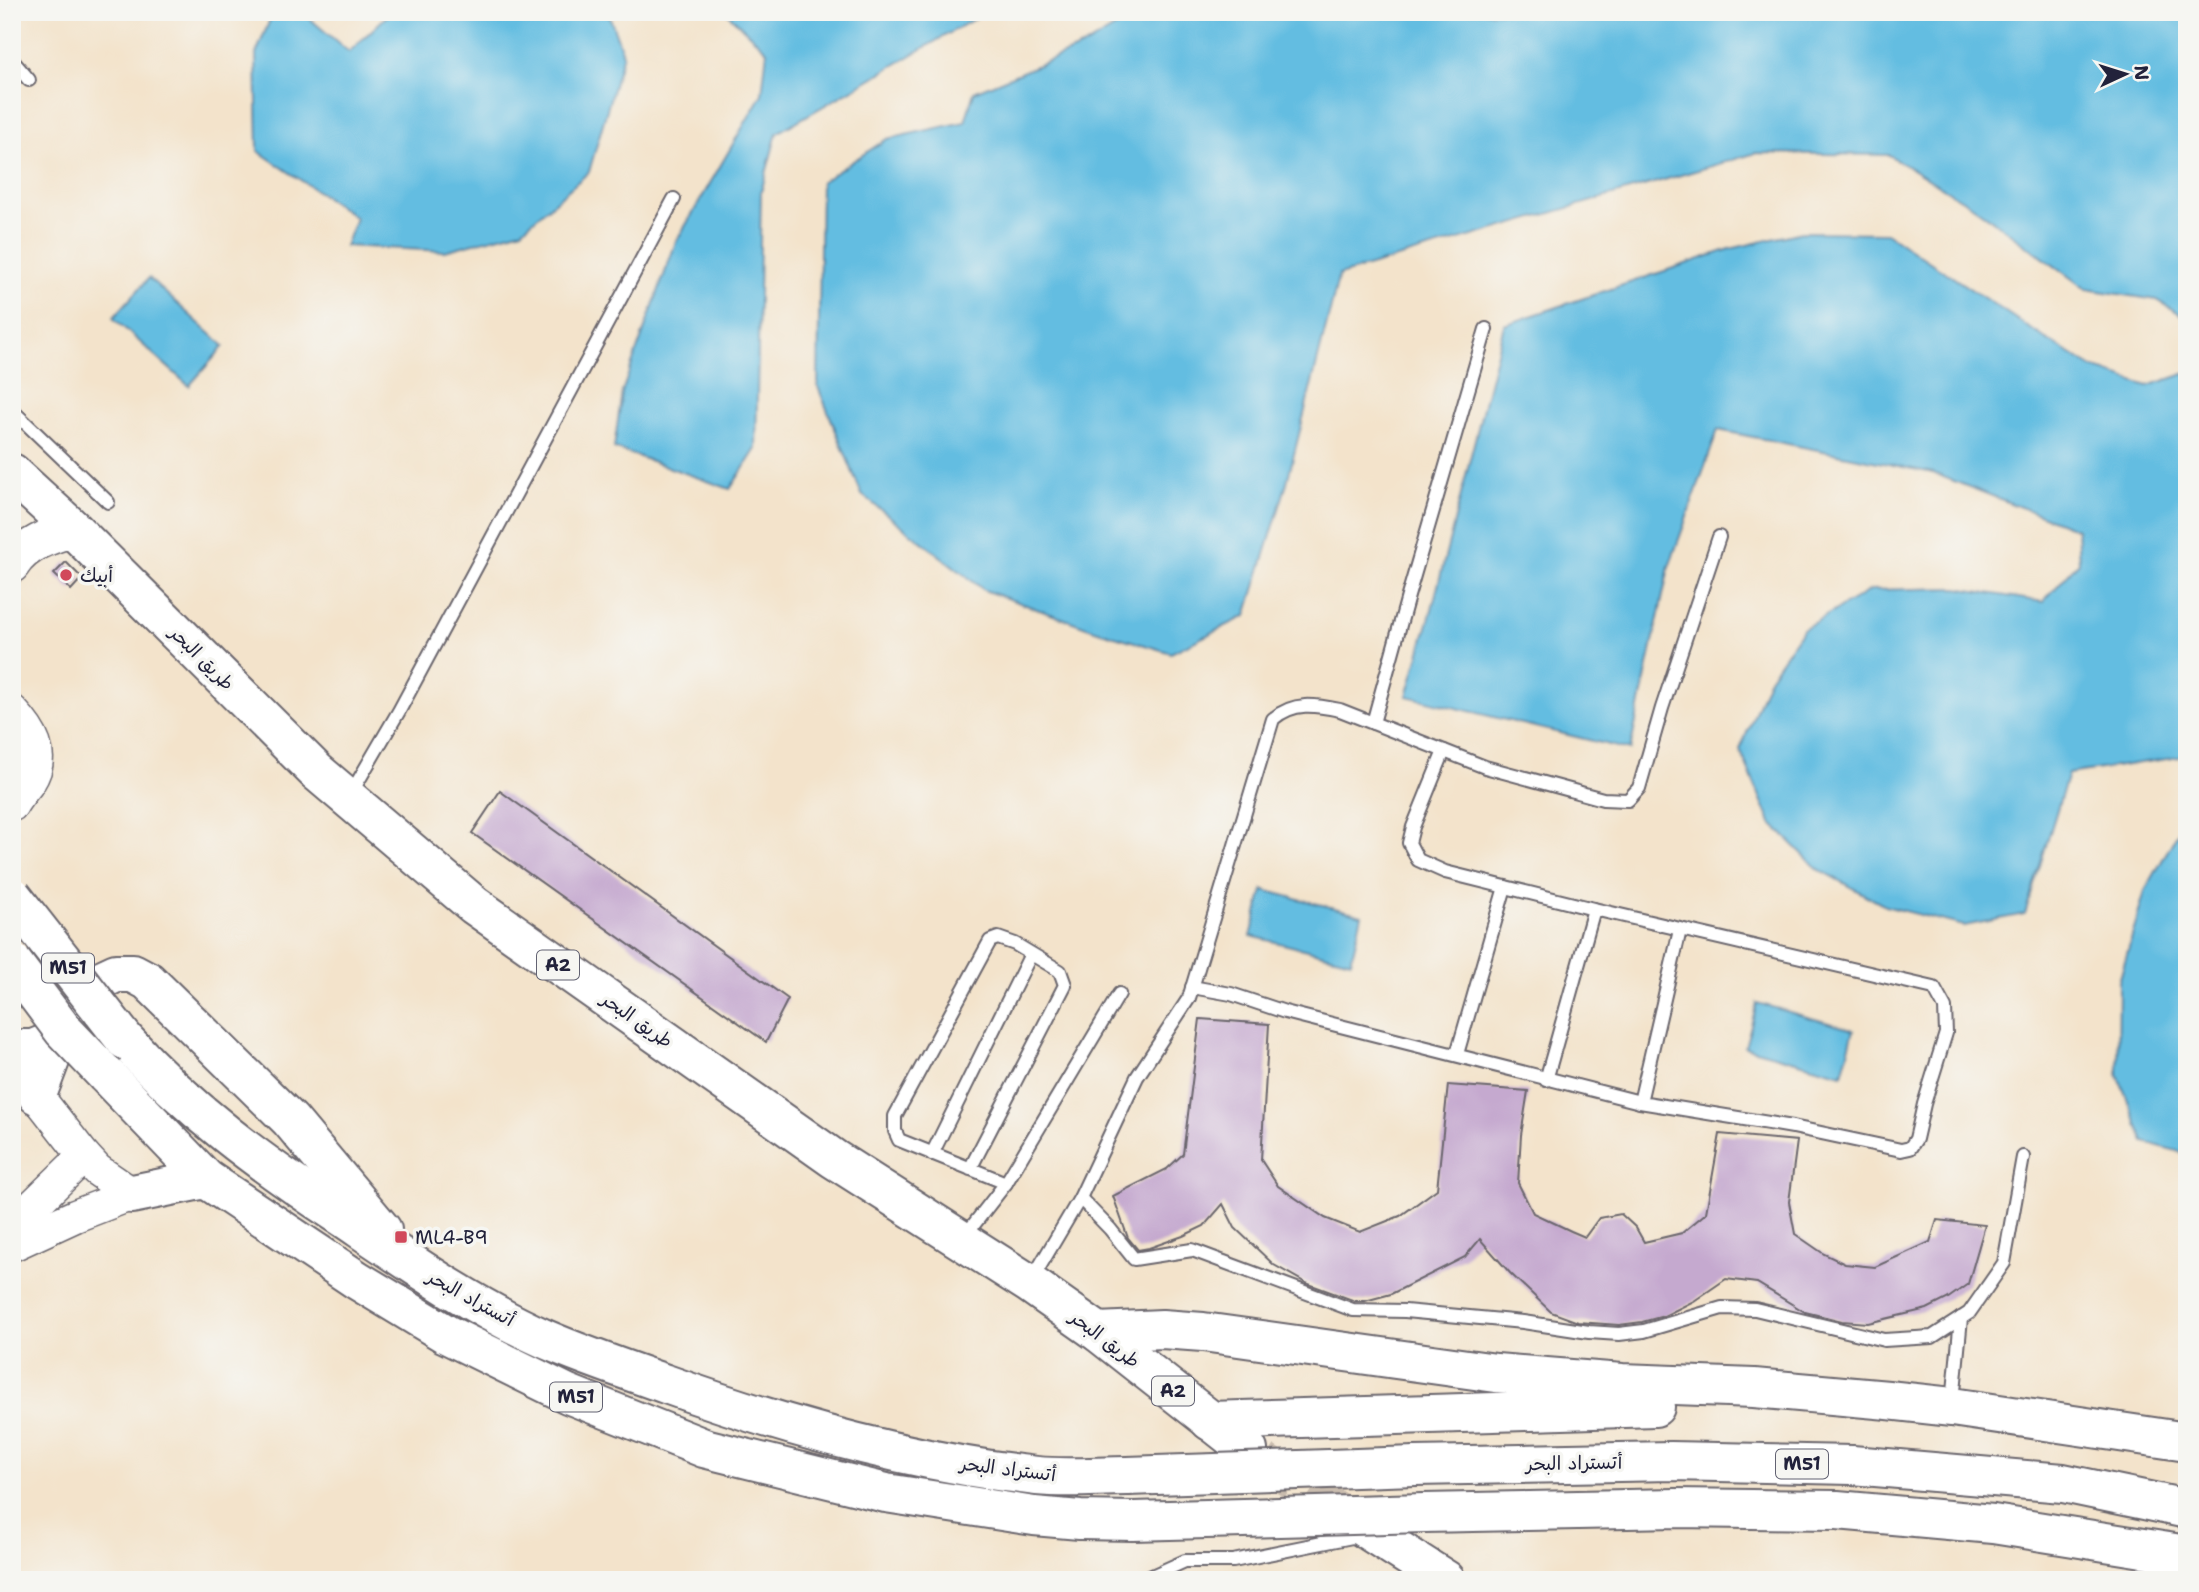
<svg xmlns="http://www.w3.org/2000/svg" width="2199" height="1592" font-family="'Shantell Sans','Playpen Sans Arabic',sans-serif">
  <rect width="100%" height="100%" fill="#f6f6f2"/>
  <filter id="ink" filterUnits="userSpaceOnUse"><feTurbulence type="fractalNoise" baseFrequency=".0143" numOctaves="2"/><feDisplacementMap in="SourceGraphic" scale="14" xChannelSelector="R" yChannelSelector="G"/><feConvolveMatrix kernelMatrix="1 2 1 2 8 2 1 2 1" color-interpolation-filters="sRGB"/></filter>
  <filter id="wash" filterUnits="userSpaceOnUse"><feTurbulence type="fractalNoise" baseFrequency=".00686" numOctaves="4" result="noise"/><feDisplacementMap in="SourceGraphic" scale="28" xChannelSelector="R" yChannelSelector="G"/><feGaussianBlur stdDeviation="1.57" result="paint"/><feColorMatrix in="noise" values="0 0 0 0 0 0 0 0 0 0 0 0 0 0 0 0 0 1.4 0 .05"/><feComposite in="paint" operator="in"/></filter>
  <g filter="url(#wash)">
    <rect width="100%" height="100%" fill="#f3e3cb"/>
    <g fill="#63bde1" stroke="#42708e" stroke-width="2">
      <polygon points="273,12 302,12 349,52 391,12 608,12 623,54 589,172 522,230 445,251 345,246 356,218 258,151 256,54"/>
      <polygon points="726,12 986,12 777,133 761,192 756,449 730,489 614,448 622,392 676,242 762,94 767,51"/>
      <polygon points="1141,12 2187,12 2187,318 2157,300 2086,289 1977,209 1889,155 1756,153 1339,275 1286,486 1246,616 1171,653 1095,630 984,590 862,495 818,387 821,182 887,139 965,122 974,92 1084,46"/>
      <polygon points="1802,232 1886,233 2040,335 2093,368 2148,386 2187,373 2187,756 2068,774 2025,914 1964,926 1885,906 1818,869 1771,823 1740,750 1769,678 1803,629 1871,590 1957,588 2043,602 2079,562 2077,529 1933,473 1718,430 1669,567 1630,750 1407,696 1431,613 1504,325 1730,249"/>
      <polygon points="149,278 224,346 189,386 113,318"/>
      <polygon points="2187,816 2187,1154 2144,1142 2118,1075 2119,982 2145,891"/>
      <polygon points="1263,890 1362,915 1351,961 1251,936"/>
      <polygon points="1757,1003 1854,1030 1842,1074 1745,1047"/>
    </g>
    <g id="blocks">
      <g fill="#c5a9cf">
        <polygon points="66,562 82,578 71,590 54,574"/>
        <polygon points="500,791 788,999 766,1042 472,833"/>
        <polygon points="1200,1019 1269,1024 1261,1160 1278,1186 1325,1218 1360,1232 1400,1216 1437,1189 1448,1085 1528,1091 1521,1135 1518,1183 1533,1213 1571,1231 1585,1237 1599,1218 1621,1214 1636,1228 1644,1242 1682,1233 1706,1213 1720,1134 1797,1141 1789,1202 1795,1234 1824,1254 1845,1264 1875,1267 1930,1242 1937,1220 1985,1225 1968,1284 1947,1299 1927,1309 1868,1323 1842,1321 1805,1312 1757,1283 1726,1279 1694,1301 1664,1316 1642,1322 1619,1325 1578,1322 1551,1312 1510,1273 1480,1239 1465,1257 1391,1294 1365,1301 1355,1301 1306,1283 1274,1265 1235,1228 1223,1204 1204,1226 1183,1236 1149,1248 1138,1250 1128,1238 1113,1196 1167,1169 1183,1154"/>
      </g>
    </g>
  </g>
  <g filter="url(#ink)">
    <use href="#blocks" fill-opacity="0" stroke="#6b666d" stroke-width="2"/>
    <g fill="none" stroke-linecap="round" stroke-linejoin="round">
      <polyline stroke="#c9bcae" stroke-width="38" stroke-dasharray="38 19" stroke-linecap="butt" points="1263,1461 1361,1526"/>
      <g stroke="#6b666d" stroke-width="16">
        <g id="service">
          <polyline points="12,60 29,80"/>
          <polyline points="12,410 108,502"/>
          <polyline points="1373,723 1408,596 1486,329"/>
          <polyline points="350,795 399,711 674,199"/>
          <polyline points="1192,987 1231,994 1285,1012 1640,1102 1793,1127 1901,1150 1910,1148 1916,1139 1924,1104 1946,1033 1945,1008 1934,988 1594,909 1445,872 1418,860 1409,843 1413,827 1444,751"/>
          <polyline points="1457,1054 1505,887"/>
          <polyline points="1546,1080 1594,909"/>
          <polyline points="1640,1102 1680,930"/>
          <polyline points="932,1154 1031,954"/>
          <polyline points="970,1169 1065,985 1060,971 1015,944 998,938 990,941 895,1116 895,1131 899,1140 1006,1183"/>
          <polyline points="1080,1198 1110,1229 1134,1259 1192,1250 1353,1310 1405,1311 1523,1322 1589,1332 1619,1334 1644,1331 1722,1308 1755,1309 1884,1340 1932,1337 1969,1313 2004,1263 2023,1157"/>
          <polyline points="964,1237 1006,1183 1119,994"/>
          <path d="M1031,1281l49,-83 57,-121 52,-79 84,-279c21,-18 42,-14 67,-9l145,57 118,32 25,1 11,-12 23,-80 57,-171"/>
          <polyline points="1953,1402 1961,1318"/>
          <polyline points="1143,1580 1185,1561 1233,1561 1362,1535"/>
        </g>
      </g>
      <g stroke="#6b666d" stroke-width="35">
        <g id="tertiary">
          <path d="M12,711c19,20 35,44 17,71 -6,8 -12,14 -17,23"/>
          <polyline points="12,750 19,771 20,792"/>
          <polyline points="12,1064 84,1156 97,1170 132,1194"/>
          <polyline points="12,1226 84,1156"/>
          <polyline points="12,1245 75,1216 132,1194"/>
        </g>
      </g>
      <g stroke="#6b666d" stroke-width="38">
        <path id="secondary" d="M12,565c13,-21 38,-29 61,-36"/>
      </g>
      <g stroke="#6b666d" stroke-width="42">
        <g id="primary">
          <polyline points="12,473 73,529 316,771 474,905 834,1159 1030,1284 1098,1332 1248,1450"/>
          <polyline points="1361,1526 1446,1580"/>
        </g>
      </g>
      <g stroke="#6b666d" stroke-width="42">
        <g id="motorway">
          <path d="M125,1040c64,70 134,122 213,174 67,45 133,92 207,125 39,17 81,31 121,45 120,43 244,78 371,92 30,3 61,0 90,0"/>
          <polyline points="12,1049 33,1049 58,1039"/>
          <polyline points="106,1075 206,1179 357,1280 446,1334 568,1394 704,1448 886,1493 1034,1516 1080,1520 1133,1521"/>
          <polyline points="37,1095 58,1039 101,980 116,973 133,973 148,981 290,1120 382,1230"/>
          <polyline points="132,1194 206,1179"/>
          <polyline points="1098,1332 1162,1329 1203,1332 1496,1373 1622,1383 1754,1388 1888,1400 1952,1407 2187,1442"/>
          <polyline points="1210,1421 1655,1407"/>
          <polyline points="1415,1466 1671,1461 1852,1465 2063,1483 2187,1509"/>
          <polyline points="1424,1513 1676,1508 1837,1510 1993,1524 2187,1555"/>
        </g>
      </g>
      <use href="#service" stroke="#fff" stroke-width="12"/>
      <use href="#tertiary" stroke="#fff" stroke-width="32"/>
      <use href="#secondary" stroke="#fff" stroke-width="35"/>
      <use href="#primary" stroke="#fff" stroke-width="38"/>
      <use href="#motorway" stroke="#fff" stroke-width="38"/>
      <g stroke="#6b666d" stroke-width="42" stroke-linecap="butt">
        <g id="motorway-bridge">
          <polyline points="12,896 125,1040"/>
          <polyline points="12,962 63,1030 106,1075"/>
          <polyline points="1127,1476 1415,1466"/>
          <polyline points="1133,1521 1424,1513"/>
        </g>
      </g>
      <use href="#motorway-bridge" stroke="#fff" stroke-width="38"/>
    </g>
  </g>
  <g fill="#d1495b" stroke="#f6f6f2" stroke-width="2.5">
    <circle cx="66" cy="575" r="7"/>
    <rect x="394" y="1230" width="14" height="14" rx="3.5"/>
  </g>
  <g text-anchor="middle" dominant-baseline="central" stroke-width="7" stroke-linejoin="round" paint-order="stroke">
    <g fill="#f6f6f2" stroke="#626272" stroke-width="2">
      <rect x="537" y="950.5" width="42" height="29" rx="5"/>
      <rect x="42" y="953.5" width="52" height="29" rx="5"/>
      <rect x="1152" y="1376.5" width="42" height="29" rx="5"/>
      <rect x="550" y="1382.5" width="52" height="29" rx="5"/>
      <rect x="1776" y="1449.5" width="52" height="29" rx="5"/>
    </g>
    <g font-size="18" font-weight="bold" fill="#22223b">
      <text x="558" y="965">A2</text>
      <text x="68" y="968">M51</text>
      <text x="1173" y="1391">A2</text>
      <text x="576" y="1397">M51</text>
      <text x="1802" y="1464">M51</text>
    </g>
    <g font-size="19" fill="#22223b" stroke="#f6f6f2" text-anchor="start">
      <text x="80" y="575">أبيك</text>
      <text x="415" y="1237">ML4-B9</text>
    </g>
    <g font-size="19" fill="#22223b" stroke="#f6f6f2">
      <text transform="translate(202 658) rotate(45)">طريق البحر</text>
      <text transform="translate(637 1020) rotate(35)">طريق البحر</text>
      <text transform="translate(471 1298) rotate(29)">أتستراد البحر</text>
      <text transform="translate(1105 1339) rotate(37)">طريق البحر</text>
      <text transform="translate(1574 1463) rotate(-1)">أتستراد البحر</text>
      <text transform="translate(1008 1469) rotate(7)">أتستراد البحر</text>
    </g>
  </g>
  <rect width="2199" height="1592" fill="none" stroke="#f6f6f2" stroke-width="42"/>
  <g transform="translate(2125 74) rotate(86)" stroke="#f6f6f2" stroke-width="5" paint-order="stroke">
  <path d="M0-5L12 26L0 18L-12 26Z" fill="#22223b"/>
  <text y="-10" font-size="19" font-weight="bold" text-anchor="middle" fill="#22223b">N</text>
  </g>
</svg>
